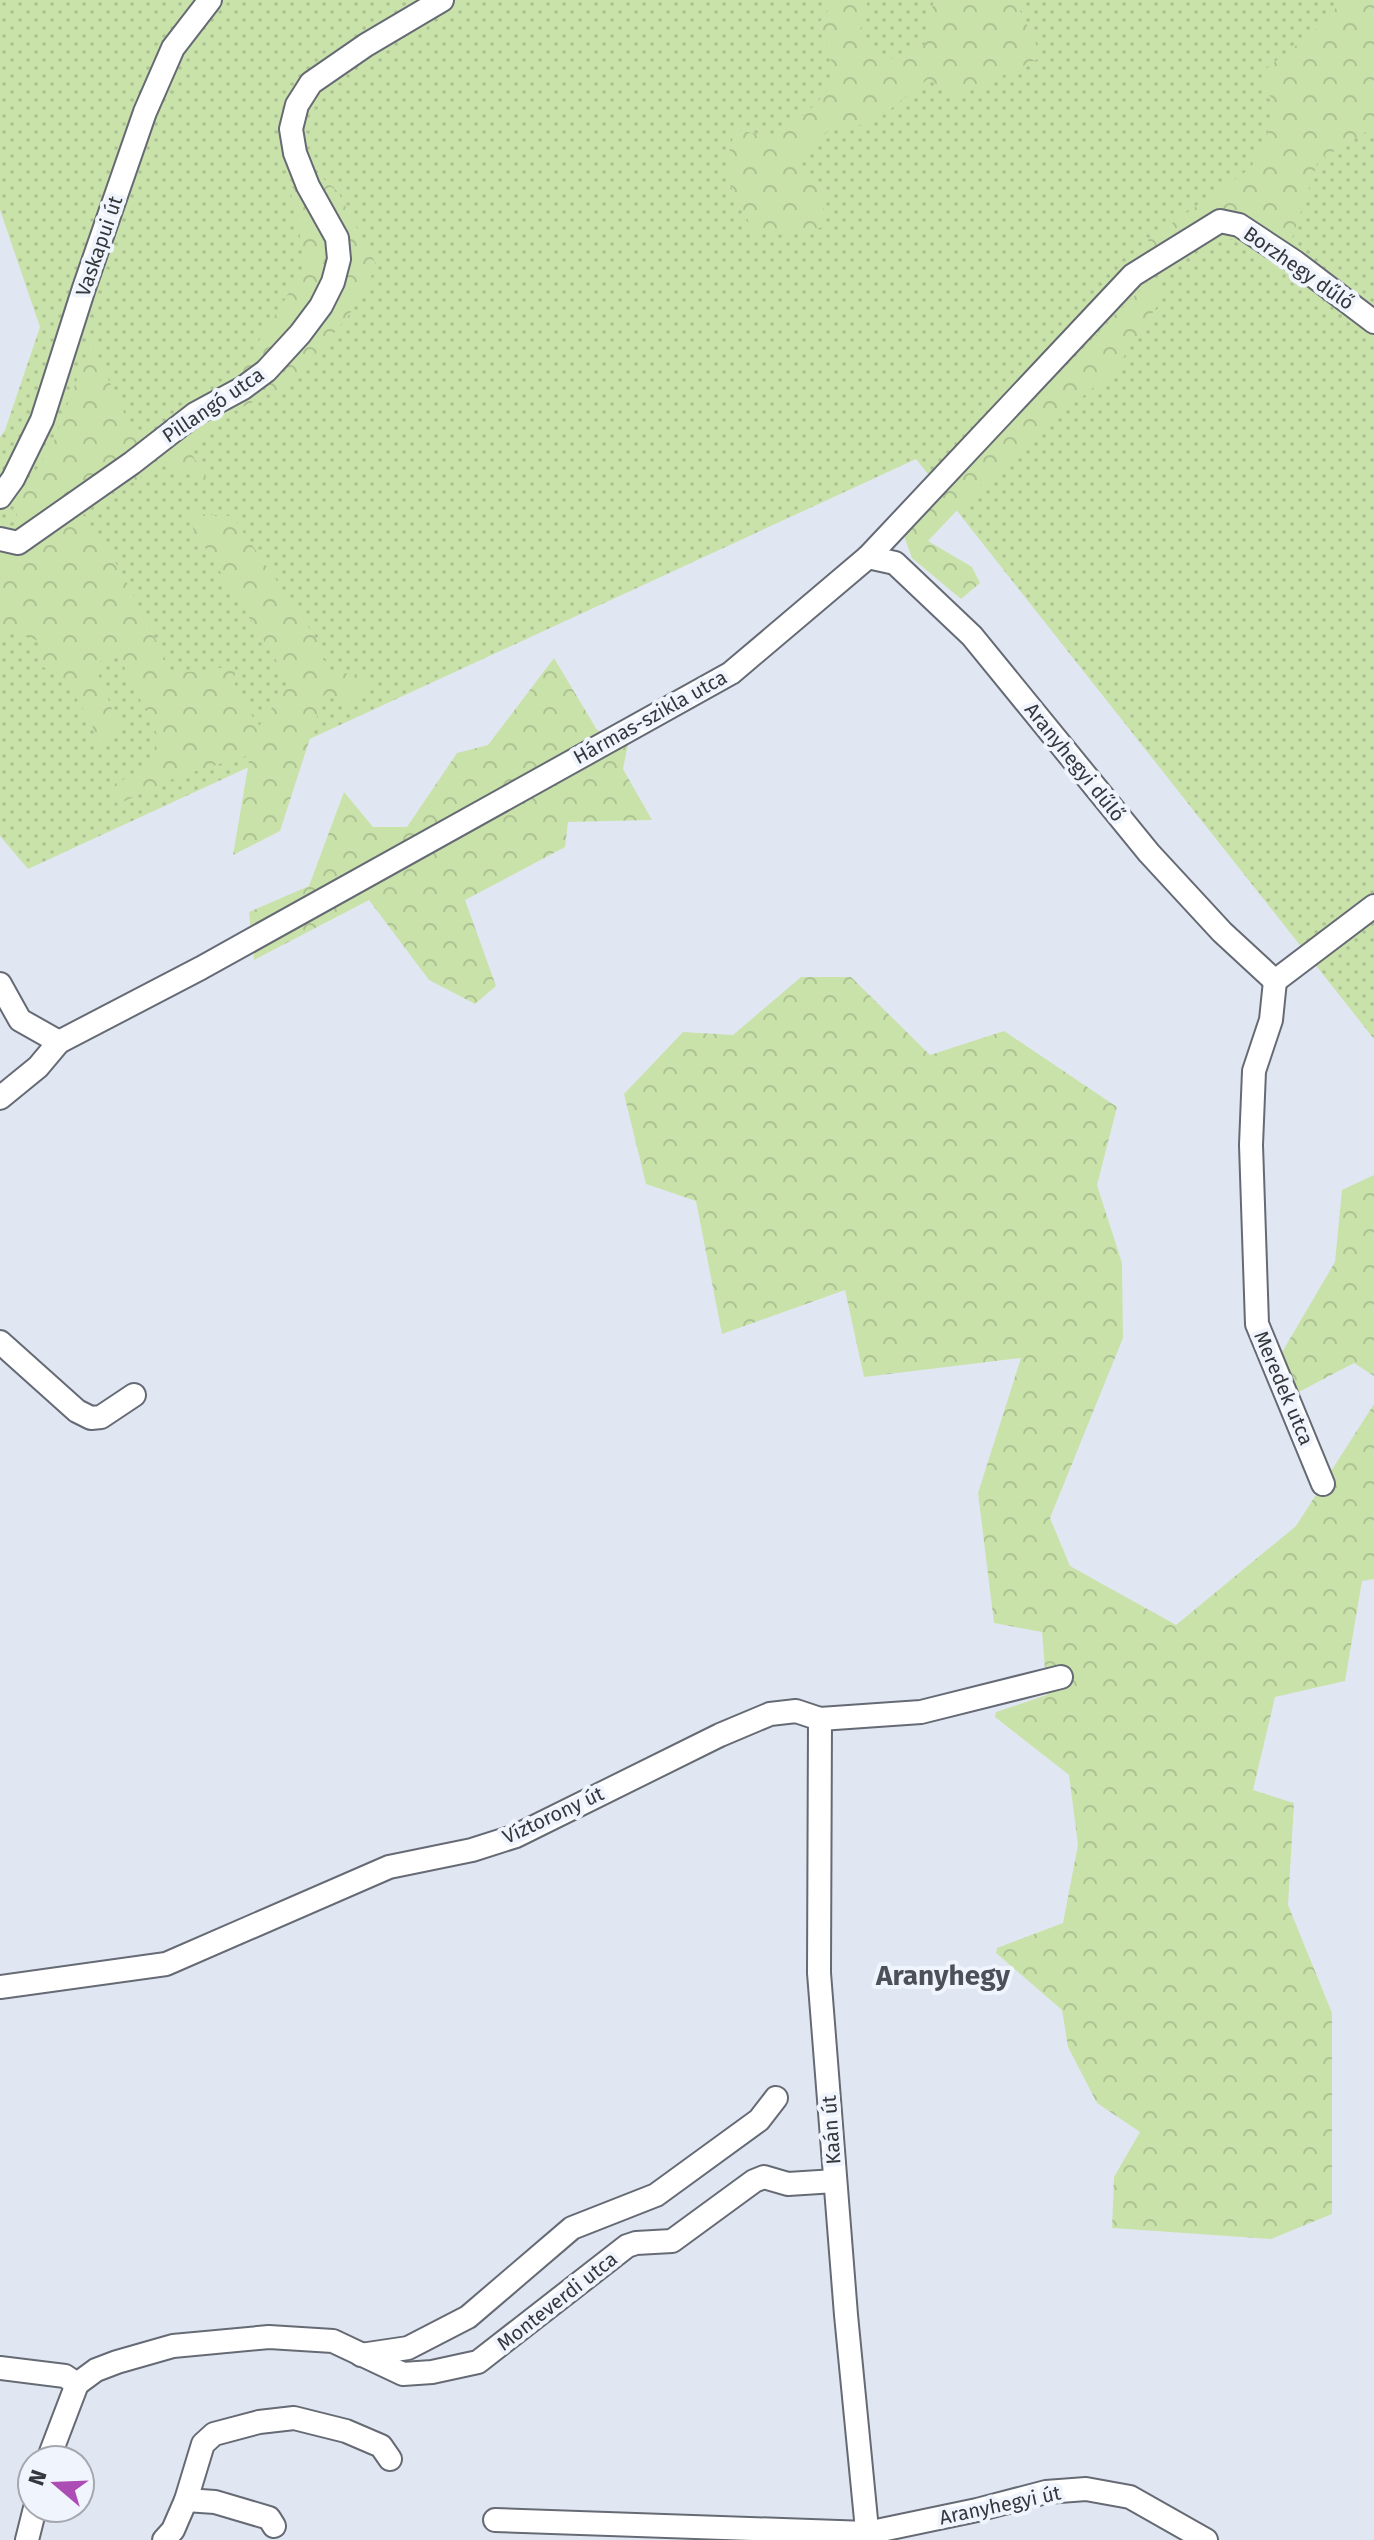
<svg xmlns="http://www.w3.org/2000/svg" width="1374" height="2540" font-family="'Fira Sans',sans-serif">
  <defs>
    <pattern id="grass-dots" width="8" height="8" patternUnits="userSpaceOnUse" patternTransform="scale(2)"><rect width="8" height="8" fill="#c9e2aa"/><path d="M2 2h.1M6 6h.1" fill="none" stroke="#adc293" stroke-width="1.8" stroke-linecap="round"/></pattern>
    <pattern id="forest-crowns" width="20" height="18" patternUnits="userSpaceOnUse" patternTransform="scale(2)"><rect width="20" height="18" fill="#c9e2aa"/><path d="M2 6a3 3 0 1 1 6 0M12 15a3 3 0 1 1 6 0" fill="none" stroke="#adc293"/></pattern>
  </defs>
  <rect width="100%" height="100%" fill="#e1e7f2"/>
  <polygon fill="url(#grass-dots)" points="0,0 1374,0 1374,1039 916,459 28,869 0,836 0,437 5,430 40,327 0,210"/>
  <g fill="url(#forest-crowns)">
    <path d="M835,0h31l1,5 -9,33 26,24 40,-17 10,-45h81l27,57 -85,40 -29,-18 -56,45 -39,3 -36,31 27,33 -1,36 -38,8 -31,-3 -30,-59 11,-44 39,9c15,-12 62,-44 59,-65 -1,-17 -9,-35 -14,-50z"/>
    <polygon points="1341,0 1374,0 1374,127 1318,161 1280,274 1234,240 1216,237 1158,273 1148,240 1251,168 1276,113 1262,72 1327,21"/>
    <polygon points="317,173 338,192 377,266 347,318 289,384 219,419 188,448 208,481 160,465 83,513 121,571 173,674 235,666 235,691 259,726 290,682 183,513 232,516 316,638 328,670 371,678 354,707 324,695 280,831 233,855 250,755 179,776 118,804 104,789 145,769 159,738 118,654 94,664 120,729 97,749 92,723 63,677 39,665 39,642 9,625 0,649 0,554 20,548 15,505 54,441 91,342 137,441 241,370 306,265 290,188"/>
    <polygon points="1149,281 1163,297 1115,370 1054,420 980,486 928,541 972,567 980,583 961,599 912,558 903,533"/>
    <polygon points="554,658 597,730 629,739 623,769 652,820 568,822 565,847 465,900 496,986 475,1004 429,980 369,900 254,960 249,912 309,886 344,792 373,827 407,827 457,753 488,745"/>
    <polygon points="801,977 851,977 930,1055 1004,1031 1117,1107 1097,1185 1122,1263 1123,1338 1050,1518 1070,1566 1176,1625 1296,1526 1374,1404 1374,1579 1362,1581 1345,1681 1275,1697 1253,1790 1294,1803 1288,1905 1332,2013 1332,2214 1271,2239 1112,2228 1114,2177 1140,2132 1097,2103 1068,2047 1062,2010 996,1953 997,1948 1063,1923 1078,1845 1069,1775 995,1717 996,1712 1047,1695 1042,1632 994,1623 978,1493 1021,1358 864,1377 845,1290 722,1334 696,1201 646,1184 624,1094 683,1032 733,1035"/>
    <polygon points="1374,1175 1374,1376 1354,1363 1295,1394 1278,1359 1335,1262 1342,1190"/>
  </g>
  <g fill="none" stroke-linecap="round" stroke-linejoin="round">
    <g stroke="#656a74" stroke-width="26">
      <g id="street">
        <polyline points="0,497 13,479 42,420 84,288 145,112 173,48 210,0"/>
        <polyline points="0,539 18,543 132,463 195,414 243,388 266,371 300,334 321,306 333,282 339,259 337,238 308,186 295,153 291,129 297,105 311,83 366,45 442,0"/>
        <polyline points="868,557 895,563 972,636 1149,853 1222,932 1275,981"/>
        <polyline points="1275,981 1271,1020 1254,1071 1251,1145 1257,1324 1323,1484"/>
        <polyline points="1275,981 1374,906"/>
        <polyline points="0,984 20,1020 59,1042"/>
        <polyline points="0,1098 38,1067 59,1042 201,968 731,673 868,557 1133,275 1220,221 1239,225 1295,262 1374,322"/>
        <polyline points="0,1342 77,1411 91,1418 101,1417 134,1395"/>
        <polyline points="820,1719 819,1973 846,2315 868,2540"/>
        <polyline points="0,1987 166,1964 389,1867 472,1850 516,1836 720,1735 770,1714 796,1711 820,1719 921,1712 1061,1677"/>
        <polyline points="361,2355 408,2348 468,2317 572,2228 656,2195 759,2120 776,2098"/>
        <polyline points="0,2368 65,2376 77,2384"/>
        <polyline points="77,2384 96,2370 117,2362 173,2346 269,2337 333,2341 403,2374 432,2372 478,2362 627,2246 636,2243 672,2241 754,2181 764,2177 788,2184 835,2181"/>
        <polyline points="48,2460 77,2384"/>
        <polyline points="186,2500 215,2502 269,2518 274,2526"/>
        <polyline points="495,2520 867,2533 977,2510 1046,2492 1086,2489 1130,2497 1206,2540"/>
        <polyline points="27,2540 35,2508"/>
        <polyline points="164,2540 173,2530 186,2500 203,2444 214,2434 259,2422 294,2418 346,2431 381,2446 390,2459"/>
      </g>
    </g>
    <use href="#street" stroke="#fff" stroke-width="22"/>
  </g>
  <g text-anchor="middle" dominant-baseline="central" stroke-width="8" stroke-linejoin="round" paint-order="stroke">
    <g font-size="20" fill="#34373b" stroke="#f0f4fd">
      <text transform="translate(99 246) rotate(-71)">Vaskapui út</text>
      <text transform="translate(1299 268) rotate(35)">Borzhegy dűlő</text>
      <text transform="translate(213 405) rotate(-34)">Pillangó utca</text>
      <text transform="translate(650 717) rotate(-29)">Hármas-szikla utca</text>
      <text transform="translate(1075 762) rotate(51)">Aranyhegyi dűlő</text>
      <text transform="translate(1284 1388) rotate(67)">Meredek utca</text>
      <text transform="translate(553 1815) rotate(-25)">Víztorony út</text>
      <text transform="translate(831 2130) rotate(-94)">Kaán út</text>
      <text transform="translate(557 2301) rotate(-38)">Monteverdi utca</text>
      <text transform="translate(1000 2505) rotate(-12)">Aranyhegyi út</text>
    </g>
    <g font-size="28" font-weight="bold" fill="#4c5059" stroke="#f0f4fd">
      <text x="943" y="1975">Aranyhegy</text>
    </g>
  </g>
  <g transform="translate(56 2484) rotate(289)"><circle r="38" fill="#f0f4fd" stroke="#a5a8af" stroke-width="2"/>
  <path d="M0-6L14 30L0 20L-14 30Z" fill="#ac4db5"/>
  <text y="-12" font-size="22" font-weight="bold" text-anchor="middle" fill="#34373b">N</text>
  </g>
</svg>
